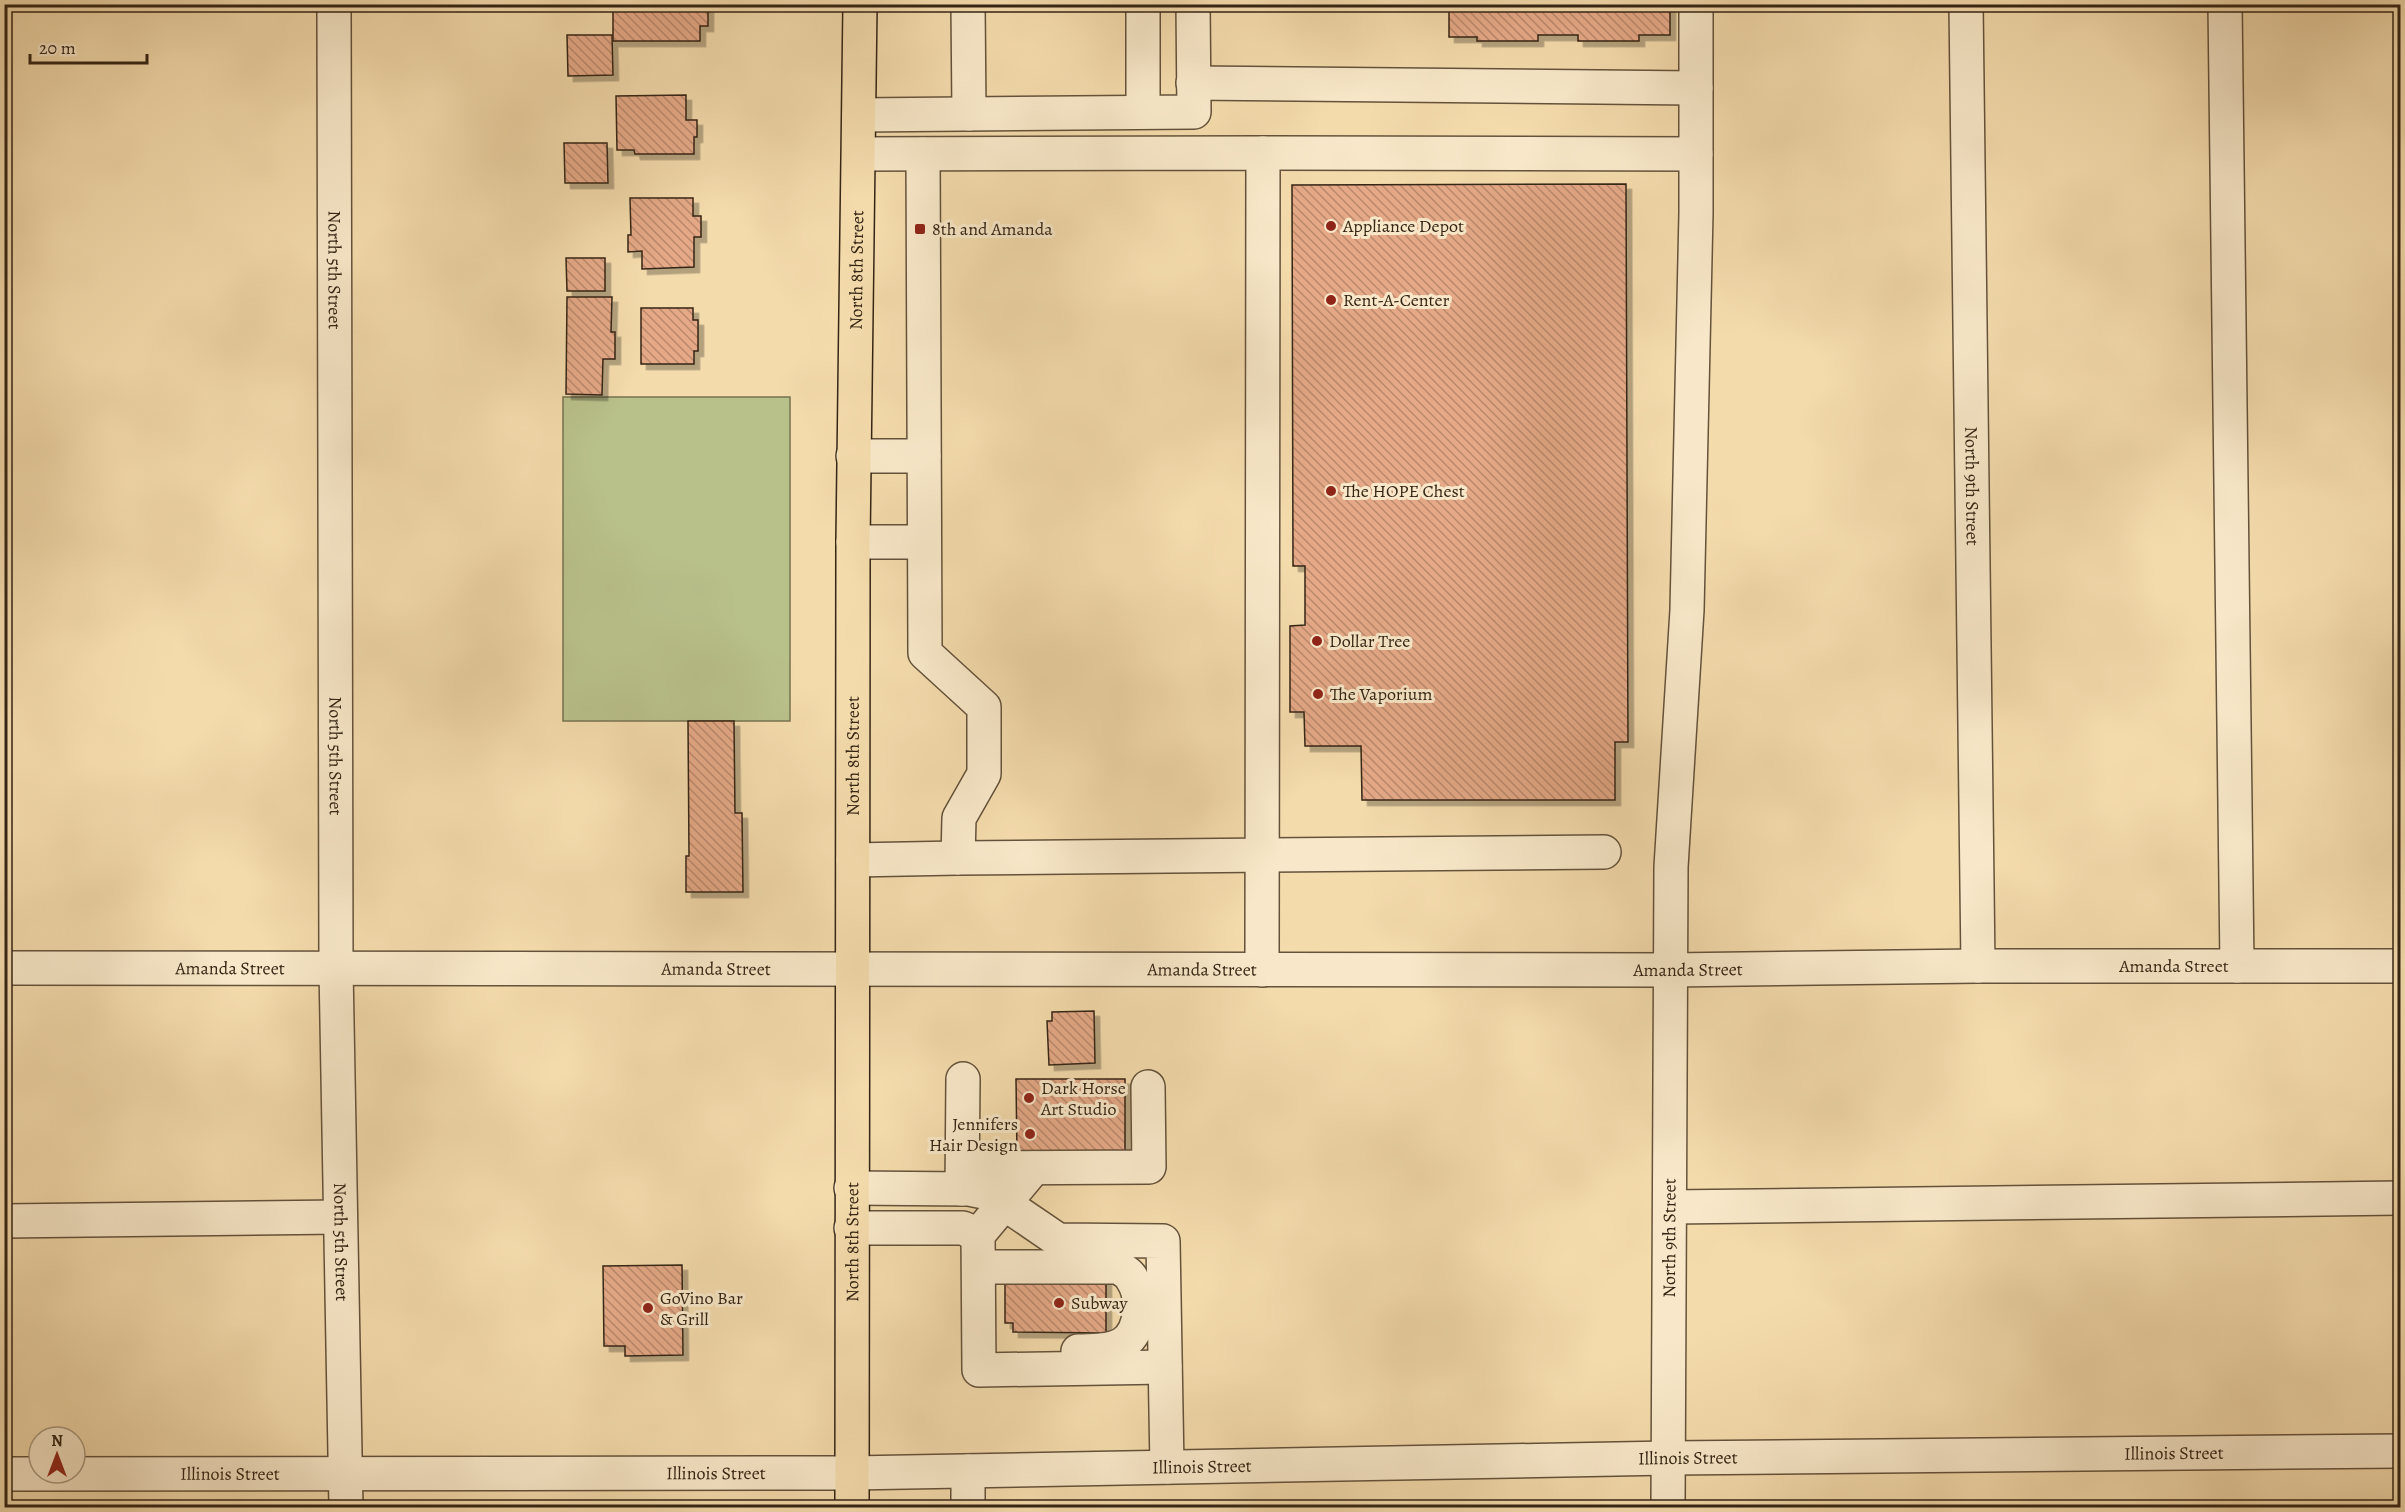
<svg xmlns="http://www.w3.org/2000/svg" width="2405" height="1512" font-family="Alegreya,serif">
  <defs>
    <pattern id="building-back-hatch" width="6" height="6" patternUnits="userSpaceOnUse" patternTransform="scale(1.5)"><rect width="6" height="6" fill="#e5a987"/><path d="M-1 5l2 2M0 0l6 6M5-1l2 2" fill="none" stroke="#ba896d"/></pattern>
    <filter id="shadow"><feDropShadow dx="5.5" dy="5.5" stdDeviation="0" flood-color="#0004"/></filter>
  </defs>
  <rect width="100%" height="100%" fill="#f4dbac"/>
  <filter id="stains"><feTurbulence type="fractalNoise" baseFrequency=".00333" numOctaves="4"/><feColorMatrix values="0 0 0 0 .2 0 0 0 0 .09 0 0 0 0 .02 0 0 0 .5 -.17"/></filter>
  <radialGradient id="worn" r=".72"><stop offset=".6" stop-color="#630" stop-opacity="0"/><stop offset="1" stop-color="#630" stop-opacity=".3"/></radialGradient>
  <rect fill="#b9c18b" stroke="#767350" stroke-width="1.5" x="563" y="397" width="227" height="324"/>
  <g fill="url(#building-back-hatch)" stroke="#342515" stroke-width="1.5" filter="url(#shadow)">
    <polygon points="613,4 701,4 701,8 708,7 708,26 700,26 700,41 613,41"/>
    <polygon points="1449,4 1670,4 1670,35 1639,35 1639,41 1578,41 1578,35 1538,35 1538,41 1477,41 1477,37 1449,37"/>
    <polygon points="567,35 612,35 613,75 568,76"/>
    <polygon points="686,95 686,120 697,120 697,137 694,137 694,154 635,154 634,150 617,150 616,96"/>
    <polygon points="564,143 607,143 608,183 565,183"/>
    <polygon points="1626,184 1628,742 1615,742 1615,800 1362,800 1361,746 1305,746 1304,712 1290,712 1290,626 1305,625 1305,566 1293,566 1292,185"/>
    <polygon points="630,198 693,198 693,216 701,216 701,237 694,237 694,267 642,269 642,251 628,252 628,235 631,235"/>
    <polygon points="566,258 605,258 605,291 567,291"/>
    <polygon points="567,297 612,297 611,332 615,332 615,359 603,359 602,395 566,394"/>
    <polygon points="641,308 693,308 693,320 698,320 698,351 694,351 694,364 641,364"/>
    <polygon points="688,721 734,721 735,813 742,813 743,892 686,892 686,856 689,856"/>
    <polygon points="1094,1011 1095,1063 1049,1065 1047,1021 1052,1021 1052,1012"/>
    <polygon points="1016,1079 1125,1079 1125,1156 1017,1157"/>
    <polygon points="682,1265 683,1355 625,1356 625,1346 604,1346 603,1266"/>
    <polygon points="1012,1275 1106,1276 1106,1333 1013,1332 1013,1323 1005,1323 1005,1284 1012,1284"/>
  </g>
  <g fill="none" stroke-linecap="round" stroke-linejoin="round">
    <g stroke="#64523b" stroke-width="36">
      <g id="minor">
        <path id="s1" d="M334,4l2,964 10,540"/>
        <polyline points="968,4 969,114"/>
        <polyline points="1143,4 1143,112"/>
        <path id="s2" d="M1966,4l12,962"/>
        <polyline points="2225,4 2237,966"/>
        <polyline points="1193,83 1696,88"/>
        <polyline points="859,115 1194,112 1193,4"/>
        <polyline points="1263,153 1696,154"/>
        <polyline points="859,154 1263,153 1262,970"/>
        <polyline points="923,154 925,653 984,707 984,774 959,818 958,858 1604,852"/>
        <polyline points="853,456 924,456"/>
        <polyline points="853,542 924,542"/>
        <polyline points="853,860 958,858"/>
        <path id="s3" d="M4,968l1667,2 307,-4h422"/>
        <polyline points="963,1168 1149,1167 1148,1087"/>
        <polyline points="1034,1168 978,1235 979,1370 1165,1367"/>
        <polyline points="851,1188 969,1189 989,1193 1058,1240 1163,1241 1167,1467"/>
        <polyline points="962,1189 963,1079"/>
        <polyline points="1670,1207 2400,1198"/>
        <polyline points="4,1221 340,1217"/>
        <polyline points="851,1228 963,1228 978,1235"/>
        <path d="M979,1267h139c5,3 12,7 14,12 12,18 10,51 -8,64 -13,9 -31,7 -46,8"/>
        <polyline points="968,1471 968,1508"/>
        <path id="s4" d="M4,1474l848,-1 817,-15 731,-7"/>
        <path id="s5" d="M1668,1508l3,-641 16,-257 9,-397v-209"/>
      </g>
    </g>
    <g stroke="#342515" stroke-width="36">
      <g id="major">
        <path id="s6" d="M852,1508l1,-966 7,-538"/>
      </g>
    </g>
    <use href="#minor" stroke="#f8e8c9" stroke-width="33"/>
    <use href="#major" stroke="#f4dbac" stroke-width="33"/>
  </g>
  <g fill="#8f2418" stroke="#f8e8c9" stroke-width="2">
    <circle cx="1331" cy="226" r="6"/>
    <rect x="914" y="223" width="12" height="12" rx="3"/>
    <circle cx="1331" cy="300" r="6"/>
    <circle cx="1331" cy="491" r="6"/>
    <circle cx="1317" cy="641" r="6"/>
    <circle cx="1318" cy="694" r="6"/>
    <circle cx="1029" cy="1098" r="6"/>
    <circle cx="1030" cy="1134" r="6"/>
    <circle cx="1059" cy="1303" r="6"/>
    <circle cx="648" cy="1308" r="6"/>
  </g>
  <g text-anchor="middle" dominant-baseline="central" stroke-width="6" stroke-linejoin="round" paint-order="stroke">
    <g font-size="18" fill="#342515" stroke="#f8e8c9" text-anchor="start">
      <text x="1343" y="226">Appliance Depot</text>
      <text x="932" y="229">8th and Amanda</text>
      <text x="1343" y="300">Rent-A-Center</text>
      <text x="1343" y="491">The HOPE Chest</text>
      <text x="1329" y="641">Dollar Tree</text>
      <text x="1330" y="694">The Vaporium</text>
      <text x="1041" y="1088">Dark Horse<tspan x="1041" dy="21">Art Studio</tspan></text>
      <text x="1018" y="1124" text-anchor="end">Jennifers<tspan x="1018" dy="21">Hair Design</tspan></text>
      <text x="660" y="1298">GoVino Bar<tspan x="660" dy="21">&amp; Grill</tspan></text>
      <text x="1071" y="1303">Subway</text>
    </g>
    <g font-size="18" fill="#342515" stroke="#f8e8c9">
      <text stroke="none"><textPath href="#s1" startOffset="266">North 5th Street</textPath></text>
      <text stroke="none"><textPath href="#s6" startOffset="1238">North 8th Street</textPath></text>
      <text stroke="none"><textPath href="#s2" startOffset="482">North 9th Street</textPath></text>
      <text stroke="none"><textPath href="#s1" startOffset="752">North 5th Street</textPath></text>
      <text stroke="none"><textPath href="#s6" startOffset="752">North 8th Street</textPath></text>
      <text stroke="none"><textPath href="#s3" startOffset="2170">Amanda Street</textPath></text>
      <text stroke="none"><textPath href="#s3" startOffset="226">Amanda Street</textPath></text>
      <text stroke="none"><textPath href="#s3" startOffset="712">Amanda Street</textPath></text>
      <text stroke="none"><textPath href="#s3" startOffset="1684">Amanda Street</textPath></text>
      <text stroke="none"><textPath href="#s3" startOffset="1198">Amanda Street</textPath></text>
      <text stroke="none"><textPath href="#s5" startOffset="270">North 9th Street</textPath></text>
      <text stroke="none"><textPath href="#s1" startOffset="1238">North 5th Street</textPath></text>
      <text stroke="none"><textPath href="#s6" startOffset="266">North 8th Street</textPath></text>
      <text stroke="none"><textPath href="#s4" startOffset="2170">Illinois Street</textPath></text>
      <text stroke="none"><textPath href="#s4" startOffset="1684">Illinois Street</textPath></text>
      <text stroke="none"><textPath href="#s4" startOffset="1198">Illinois Street</textPath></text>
      <text stroke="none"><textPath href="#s4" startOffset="226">Illinois Street</textPath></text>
      <text stroke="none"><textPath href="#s4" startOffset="712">Illinois Street</textPath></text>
    </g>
  </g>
  <rect width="2405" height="1512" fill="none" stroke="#f4dbac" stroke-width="24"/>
  <rect x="6" y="6" width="2393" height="1500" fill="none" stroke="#342515" stroke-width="3"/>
  <rect x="12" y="12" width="2381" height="1488" fill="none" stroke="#342515" stroke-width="1.5"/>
  <g transform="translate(57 1455)"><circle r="28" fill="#f8e8c9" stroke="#aa9a81" stroke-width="1.5"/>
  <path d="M0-4.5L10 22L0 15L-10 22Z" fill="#8f2418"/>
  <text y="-9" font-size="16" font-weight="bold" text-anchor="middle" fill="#342515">N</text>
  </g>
  <path d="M30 54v9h117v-9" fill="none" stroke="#342515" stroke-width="3"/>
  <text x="39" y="54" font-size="18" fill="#342515" stroke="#f8e8c9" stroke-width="4.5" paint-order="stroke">20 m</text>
  <rect width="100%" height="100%" filter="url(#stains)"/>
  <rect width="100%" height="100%" fill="url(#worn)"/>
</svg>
